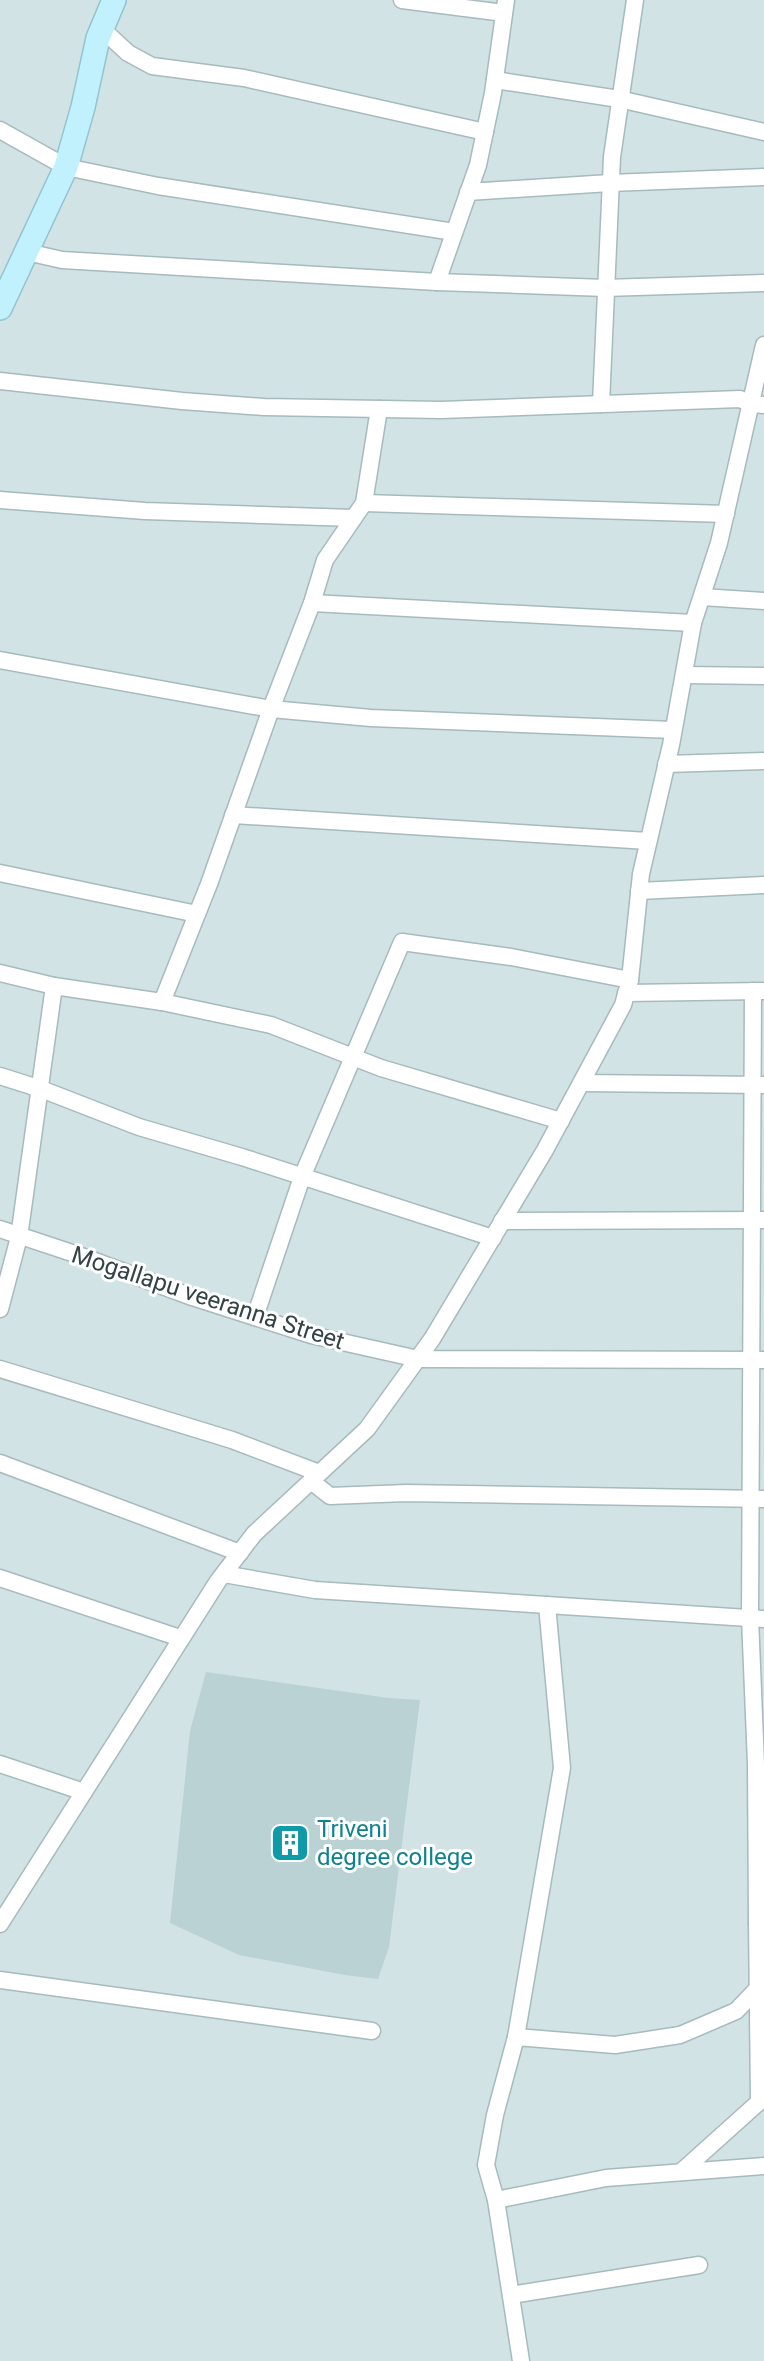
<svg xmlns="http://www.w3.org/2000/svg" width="764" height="2361" font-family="Roboto,sans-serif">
  <rect width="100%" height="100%" fill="#e4f0f2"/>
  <rect fill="#d2e3e6" x="0" y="0" width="764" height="2361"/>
  <polygon fill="#bad2d3" points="206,1672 389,1698 420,1700 389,1947 378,1979 345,1975 239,1955 170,1923 190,1731"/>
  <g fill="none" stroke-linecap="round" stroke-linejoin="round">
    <g stroke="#a7babd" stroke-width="19">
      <g id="street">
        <polyline points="402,0 504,13"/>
        <polyline points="102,29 128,53 152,66 244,78 485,132"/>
        <polyline points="495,80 619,99 764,132"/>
        <polyline points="0,130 66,167 158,186 454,232"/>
        <polyline points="468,192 610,183 764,177"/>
        <polyline points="27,252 62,260 437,282 605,288 764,283"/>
        <polyline points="437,282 478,165 493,93 506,0"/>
        <polyline points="0,381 182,401 264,407 441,410 740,399 751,404 764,405"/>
        <polyline points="601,404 612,157 635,0"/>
        <polyline points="0,500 145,511 353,518"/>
        <polyline points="364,503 726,514"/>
        <polyline points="702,597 764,601"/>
        <polyline points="312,603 693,623"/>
        <polyline points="0,660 271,709 371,718 673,730"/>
        <polyline points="684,675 764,676"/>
        <polyline points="666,764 764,761"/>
        <polyline points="233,815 648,841"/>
        <polyline points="0,873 197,914"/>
        <polyline points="639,891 764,885"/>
        <polyline points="0,973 54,986 162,1002 271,1025 381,1068 561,1121"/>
        <polyline points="753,991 750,1618 756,1764 757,1923 764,1924"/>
        <polyline points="626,993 764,991"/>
        <polyline points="162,1002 209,884 271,709 312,603 325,560 364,503 379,409"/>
        <polyline points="0,1076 41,1089 139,1127 242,1157 493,1238"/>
        <polyline points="583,1083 764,1085"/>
        <polyline points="502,1221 764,1220"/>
        <polyline points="0,1229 84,1257 192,1297 311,1335 418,1359 764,1360"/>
        <polyline points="0,1309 19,1237 54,986"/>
        <polyline points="255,1317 302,1177 402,942 511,957 630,980"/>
        <polyline points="0,1369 232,1440 319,1473"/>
        <polyline points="0,1463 240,1553"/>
        <polyline points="311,1481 330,1496 406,1493 764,1499"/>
        <polyline points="224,1574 315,1590 764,1619"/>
        <polyline points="0,1578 180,1638"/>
        <polyline points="0,1764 84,1792"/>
        <polyline points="0,1924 218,1581 254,1534 367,1429 432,1339 545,1150 623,1005 630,980 641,874 671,745 693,623 719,543 764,345"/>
        <polyline points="0,1980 372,2031"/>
        <polyline points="516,2037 615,2045 680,2035 736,2011 758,1988"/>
        <polyline points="681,2172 759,2102 757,1923"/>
        <polyline points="496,2200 486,2165 495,2115 516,2037 562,1768 547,1605"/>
        <polyline points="511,2295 699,2265"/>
        <polyline points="521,2361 496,2200 606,2178 764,2166"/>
      </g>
    </g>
    <g stroke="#92c3cf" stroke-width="26">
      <polyline id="secondary" points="0,308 66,167 83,107 98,38 114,0"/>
    </g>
    <use href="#street" stroke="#fff" stroke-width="16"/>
    <use href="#secondary" stroke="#c2f1fe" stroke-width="23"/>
  </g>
  <defs>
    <g id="building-square" transform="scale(2.0125)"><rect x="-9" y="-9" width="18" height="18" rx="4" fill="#0f9aa8" stroke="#fff"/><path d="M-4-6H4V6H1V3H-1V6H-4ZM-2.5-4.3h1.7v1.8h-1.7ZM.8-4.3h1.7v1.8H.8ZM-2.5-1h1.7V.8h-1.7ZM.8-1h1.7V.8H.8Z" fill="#fff"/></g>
  </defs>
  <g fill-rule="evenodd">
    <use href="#building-square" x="290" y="1843"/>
  </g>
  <g text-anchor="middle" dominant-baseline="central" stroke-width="6" stroke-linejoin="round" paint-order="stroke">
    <g font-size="24" fill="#344344" stroke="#fff">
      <text transform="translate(208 1298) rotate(18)">Mogallapu veeranna Street</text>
    </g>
    <g font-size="24" fill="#0d838f" stroke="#fff" text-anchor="start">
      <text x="317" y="1829">Triveni<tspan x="317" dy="28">degree college</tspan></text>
    </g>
  </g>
</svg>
